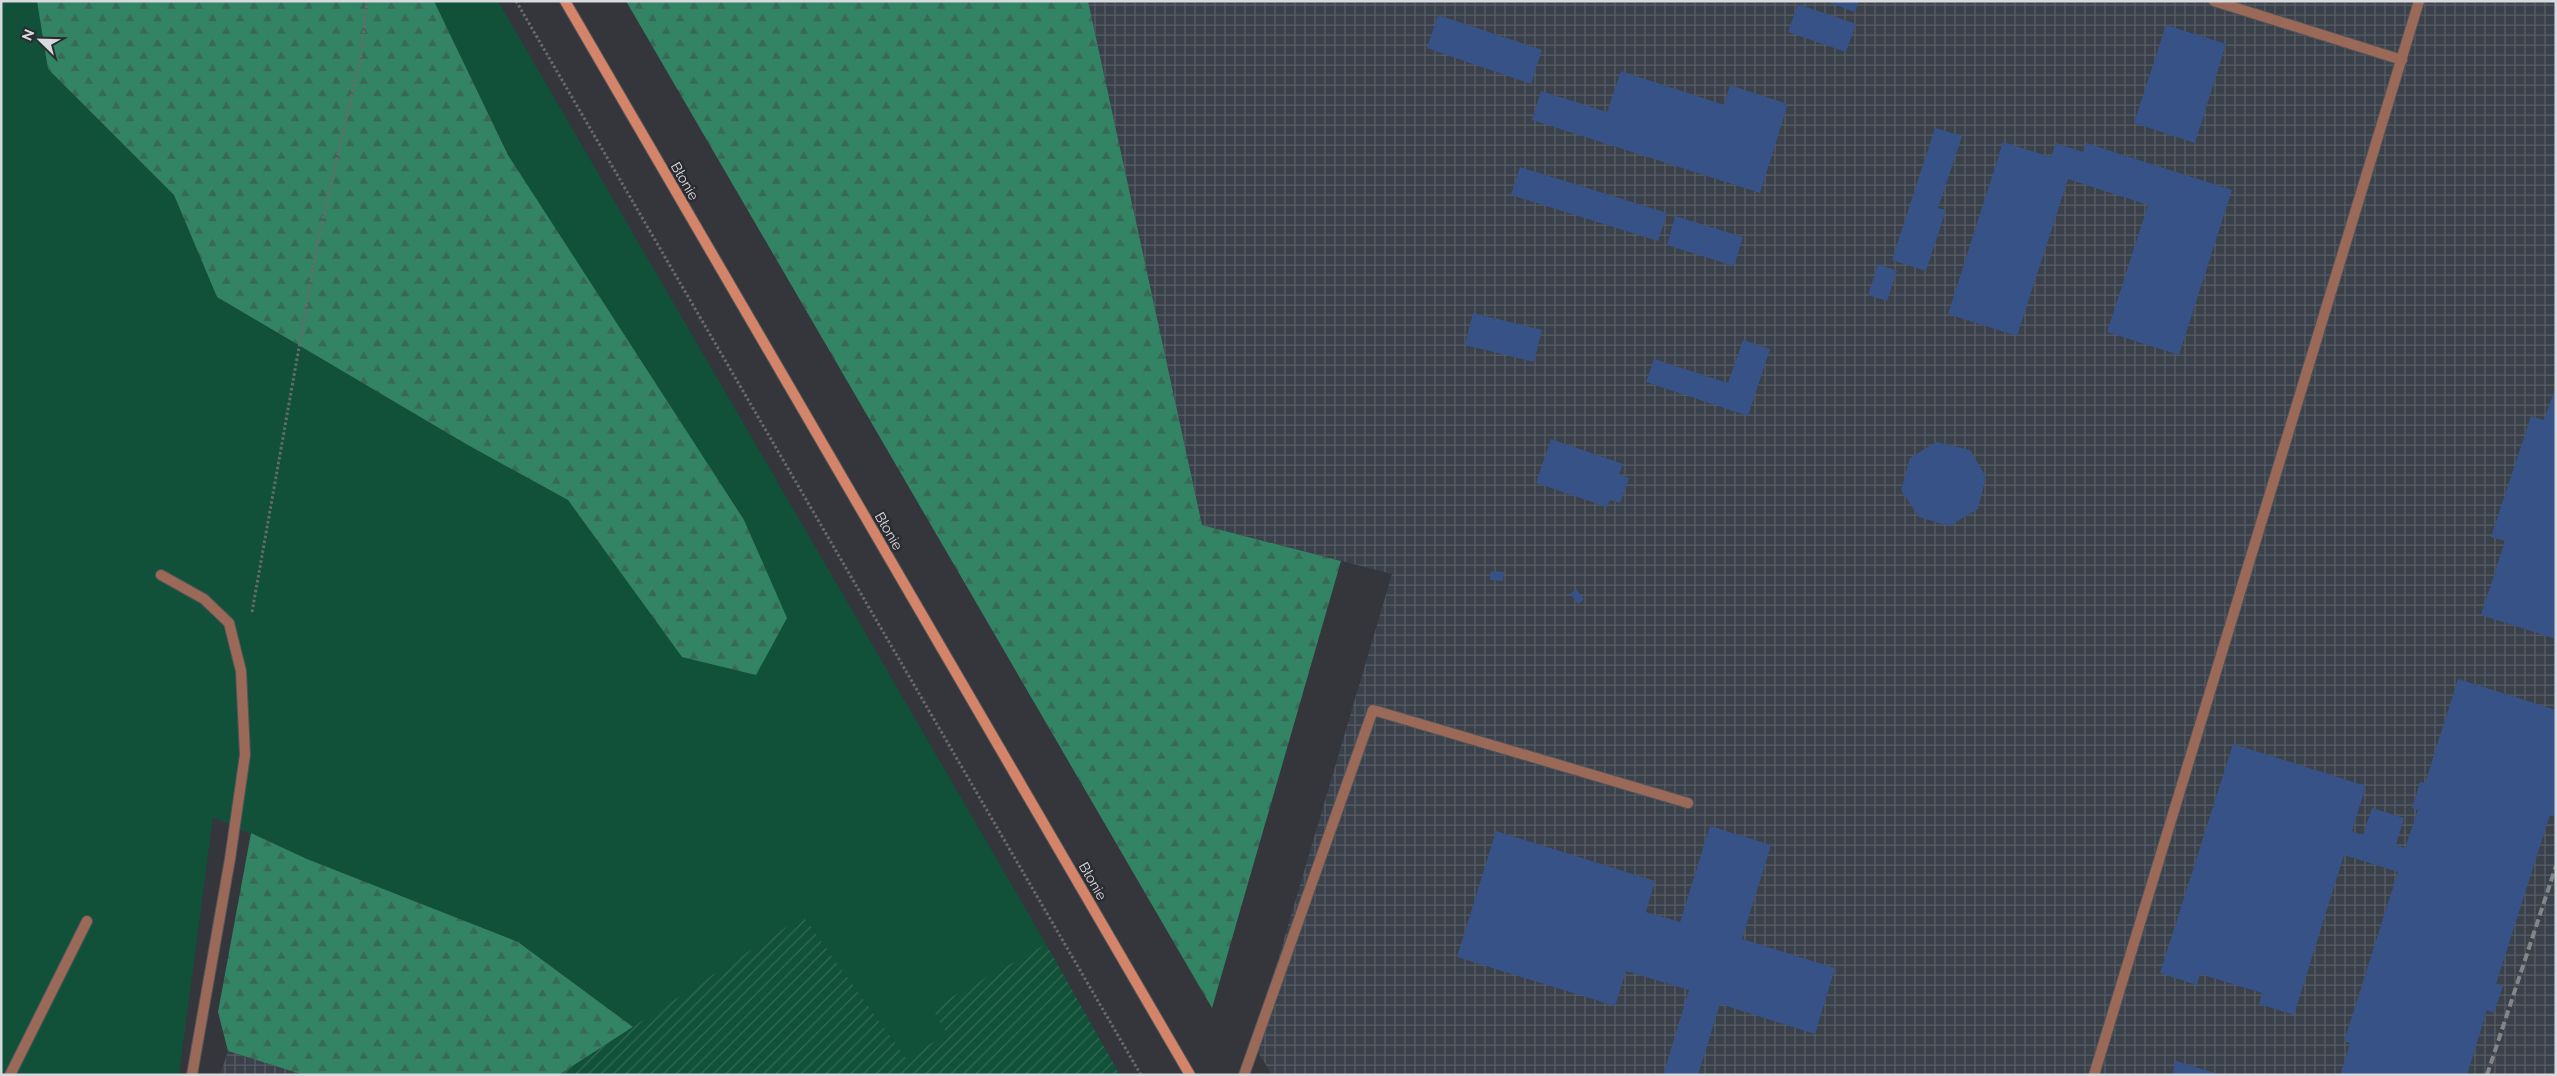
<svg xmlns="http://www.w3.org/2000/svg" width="2557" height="1076" font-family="Raleway,sans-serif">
  <defs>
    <pattern id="industrial-grid" width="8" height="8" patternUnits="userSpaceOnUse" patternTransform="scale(1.25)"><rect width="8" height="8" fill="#3b414b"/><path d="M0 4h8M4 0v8" fill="none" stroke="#575c64"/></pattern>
    <pattern id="forest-firs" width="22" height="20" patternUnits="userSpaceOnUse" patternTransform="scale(1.25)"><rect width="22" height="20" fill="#328464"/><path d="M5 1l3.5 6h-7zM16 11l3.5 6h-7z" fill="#386956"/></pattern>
    <pattern id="garden-furrows" width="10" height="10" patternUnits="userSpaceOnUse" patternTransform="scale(1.25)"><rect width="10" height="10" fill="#11513a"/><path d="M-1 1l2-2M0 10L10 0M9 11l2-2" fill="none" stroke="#336956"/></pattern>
  </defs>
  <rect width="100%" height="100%" fill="#34363b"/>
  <g fill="url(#industrial-grid)">
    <polygon points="1088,1 2556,1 2556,1075 1272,1075 1253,1044 1392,574 1202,525"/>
    <polygon points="228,1051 304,1075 220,1075"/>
  </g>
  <polygon fill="#11513a" points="1,1 37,1 48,69 174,195 217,297 466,444 568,500 682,657 508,154 434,1 498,1 1046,944 933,1008 947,1034 906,1058 803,916 633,1027 518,942 307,859 213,817 179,1075 1,1075"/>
  <g fill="url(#forest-firs)">
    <polygon points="37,1 434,1 508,155 744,520 787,618 756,675 682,657 568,500 466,444 217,297 174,195 48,69"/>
    <polygon points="626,1 1088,1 1202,525 1341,561 1212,1008"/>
    <polygon points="251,833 307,859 518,942 633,1027 559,1075 304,1075 228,1051 218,1012"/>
  </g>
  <polygon fill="url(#garden-furrows)" points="803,916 906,1058 947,1034 932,1008 1046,944 1120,1075 559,1075"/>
  <g fill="#365287">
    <polygon points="1825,1 1859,1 1855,12"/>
    <polygon points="1798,4 1856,24 1846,52 1788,32"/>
    <polygon points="1438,15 1542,50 1531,84 1427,48"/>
    <polygon points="2166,25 2226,44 2195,143 2134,123"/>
    <polygon points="1621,71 1724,105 1730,85 1788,104 1760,193 1532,120 1541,91 1607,112"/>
    <polygon points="1935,128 1962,136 1938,208 1946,210 1926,271 1892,260"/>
    <polygon points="2003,142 2051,157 2056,143 2083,152 2086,143 2232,190 2179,355 2107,332 2148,205 2068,179 2017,336 1948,314"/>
    <polygon points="1520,167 1667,213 1658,241 1511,195"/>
    <polygon points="1675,216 1743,237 1734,266 1667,245"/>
    <polygon points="1878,264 1897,271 1887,301 1868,295"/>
    <polygon points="1473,313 1542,330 1534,362 1465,345"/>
    <polygon points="1743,340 1770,349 1748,416 1646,382 1654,359 1728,383"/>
    <polygon points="2556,386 2556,639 2481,615 2505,541 2491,537 2531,416 2544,420"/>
    <polygon points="1551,439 1623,464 1619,474 1629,478 1620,503 1610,500 1607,507 1536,483"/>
    <polygon points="1936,442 1970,450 1986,477 1978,509 1949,526 1919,517 1901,490 1910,458"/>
    <polygon points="1491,571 1504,572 1503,581 1490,580"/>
    <polygon points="1576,589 1584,599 1578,604 1570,594"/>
    <polygon points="2458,679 2556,710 2556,817 2550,815 2496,984 2503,986 2494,1013 2487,1010 2467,1075 2340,1075 2350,1043 2344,1041 2398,872 2344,855 2294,1015 2259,1004 2262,993 2200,974 2197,985 2160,973 2233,744 2366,786 2352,831 2363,835 2372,808 2404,818 2396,845 2405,848 2418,810 2412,808 2420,782 2425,783"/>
    <polygon points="1710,826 1771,845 1742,939 1835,968 1815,1034 1720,1004 1698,1075 1663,1075 1689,990 1626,971 1615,1006 1457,957 1496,831 1655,881 1646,912 1680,922"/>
    <polygon points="2176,1061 2218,1074 2218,1075 2172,1075"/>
  </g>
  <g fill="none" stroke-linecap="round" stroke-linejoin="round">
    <g stroke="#525458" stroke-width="12">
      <g id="lane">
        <polyline points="2214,1 2402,60"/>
        <polyline points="161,575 204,599 229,623 241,671 245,755 230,859 192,1075"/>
        <polyline points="10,1075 87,921"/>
        <polyline points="1244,1075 1373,710 1688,803"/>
        <polyline points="2094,1075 2419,1"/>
      </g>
    </g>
    <g stroke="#525458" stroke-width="12">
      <polyline id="secondary" points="565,1 1190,1075"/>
    </g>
    <g stroke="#686a6e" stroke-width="3" stroke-dasharray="2.5 2.5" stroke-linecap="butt">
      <polyline points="516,1 1141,1075"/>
      <polyline points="252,612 319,235 361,56 367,1"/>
    </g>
    <use href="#lane" stroke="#9b6958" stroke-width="10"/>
    <use href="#secondary" stroke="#d38469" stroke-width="10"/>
    <polyline stroke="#838589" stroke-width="4" stroke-dasharray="8 4" stroke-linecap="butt" points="2487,1075 2556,866"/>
  </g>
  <g text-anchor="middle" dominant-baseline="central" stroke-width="5" stroke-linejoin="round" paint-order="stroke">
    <g font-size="14" fill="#d8dadd" stroke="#2a2c31">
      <text transform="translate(685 181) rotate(60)">Błonie</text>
      <text transform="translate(889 531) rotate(60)">Błonie</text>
      <text transform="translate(1093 881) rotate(60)">Błonie</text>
    </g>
  </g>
  <rect width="2557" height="1076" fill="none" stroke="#d8dadd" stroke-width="5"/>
  <g transform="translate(40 40) rotate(293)" stroke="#2a2c31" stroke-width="4" paint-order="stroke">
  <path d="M0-4L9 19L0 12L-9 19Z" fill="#d8dadd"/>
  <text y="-8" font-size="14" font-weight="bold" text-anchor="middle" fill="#d8dadd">N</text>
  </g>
</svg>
